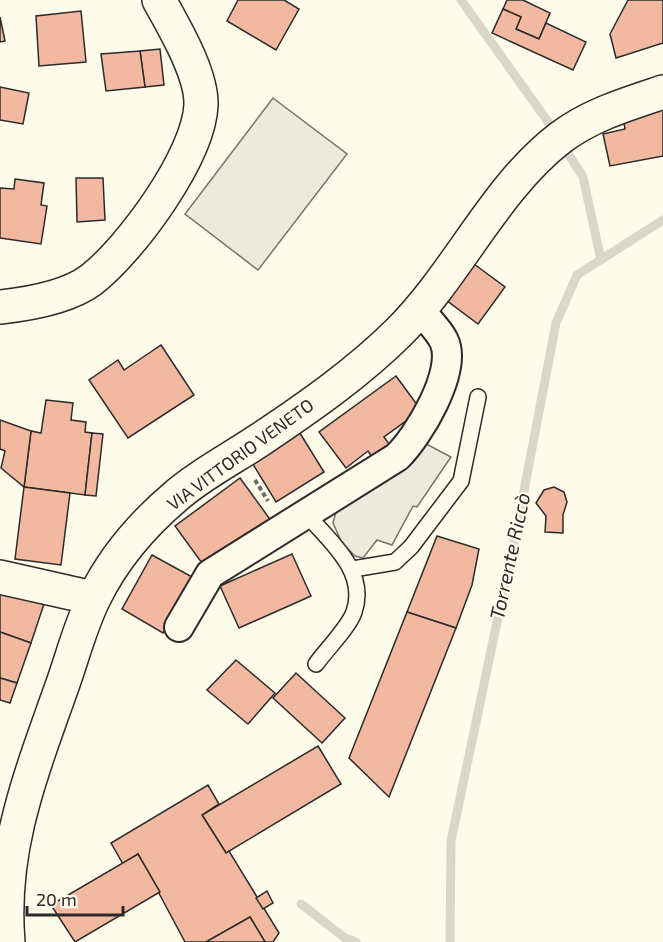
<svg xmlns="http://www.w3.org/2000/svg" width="663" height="942" font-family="'Exo 2',sans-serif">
  <rect width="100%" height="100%" fill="#fdfbea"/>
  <polygon fill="#ecebdb" stroke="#74746e" stroke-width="1.5" points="273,98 347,154 258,270 185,214"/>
  <polygon fill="#eceadb" stroke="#74746e" stroke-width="1.5" points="413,437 451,457 417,507 413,506 392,545 377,540 363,558 355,556 342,543 333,523 341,493"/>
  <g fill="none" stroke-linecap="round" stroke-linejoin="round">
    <g stroke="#d8d7c9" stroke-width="9">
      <polyline points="461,0 546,119 583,177 601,260"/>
      <polyline points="301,904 345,938 356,942"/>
      <polyline points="450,942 451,841 517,527 556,323 577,275 663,220"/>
    </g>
  </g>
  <g fill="#f2b8a0" stroke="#2b2b2b" stroke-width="1.5">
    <polygon points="238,0 284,0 299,9 276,50 227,21"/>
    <polygon points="507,0 523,0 550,13 539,39 516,29 521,17 503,9"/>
    <polygon points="628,0 663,0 663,43 616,58 610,34"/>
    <polygon points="503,9 521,17 516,29 539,39 546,23 586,42 573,70 492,33"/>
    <polygon points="81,11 86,62 39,66 36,16"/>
    <polygon points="0,17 5,41 0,42"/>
    <polygon points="160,49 164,85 145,87 140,51"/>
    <polygon points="140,51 145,87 106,91 101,54"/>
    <polygon points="0,87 29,93 23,124 0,120"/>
    <polygon points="663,109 663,156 610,166 603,134 625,129 623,117"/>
    <polygon points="76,178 103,178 105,220 77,222"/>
    <polygon points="15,179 44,183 41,205 47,206 41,244 0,238 0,188 14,189"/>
    <polygon points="474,264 505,287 478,324 446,300"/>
    <polygon points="161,345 194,395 128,438 89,380 118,360 124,370"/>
    <polygon points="396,376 421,410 384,437 389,444 372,457 368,451 346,468 319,432"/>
    <polygon points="46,400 73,403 71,420 86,422 85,432 92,433 85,495 24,487 31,431 41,433"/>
    <polygon points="0,420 31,431 24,487 1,468 5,451 0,449"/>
    <polygon points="298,430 324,472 276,502 251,461"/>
    <polygon points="92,433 103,434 96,496 85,495"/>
    <polygon points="240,478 272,522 207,570 175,526"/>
    <polygon points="24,487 70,493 61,565 15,559"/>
    <polygon points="554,487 564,492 567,502 563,515 563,533 545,532 546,516 536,503 544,490"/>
    <polygon points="437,536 479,549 472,585 456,628 407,612"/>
    <polygon points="292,554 311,596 239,628 220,586"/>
    <polygon points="152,555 194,578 163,633 122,609"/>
    <polygon points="0,586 45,601 31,643 0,632"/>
    <polygon points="407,612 456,628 389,797 349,758"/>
    <polygon points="0,632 31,643 17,683 0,678"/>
    <polygon points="236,660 275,693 248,724 207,690"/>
    <polygon points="296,673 345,718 322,743 273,698"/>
    <polygon points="0,678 17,683 10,703 0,700"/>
    <polygon points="318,746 341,784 226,853 202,815"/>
    <polygon points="208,785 219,804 202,815 226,853 229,851 279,933 273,942 265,942 250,917 206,942 185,942 138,854 123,864 111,843"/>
    <polygon points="138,854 160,892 75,942 51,905"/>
    <polygon points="267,891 273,903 263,909 256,898"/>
    <polygon points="250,917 265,942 206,942"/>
  </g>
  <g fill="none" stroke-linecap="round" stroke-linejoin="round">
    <g stroke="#2b2b2b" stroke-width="18">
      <g id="lane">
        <path d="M306,514c24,27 62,58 48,98 -5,15 -28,38 -38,52"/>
        <polyline points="353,569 395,562 411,547 461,481 478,397"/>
      </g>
    </g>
    <g stroke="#2b2b2b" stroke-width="32">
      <path id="street" d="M179,627l31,-53 187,-117c21,-20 61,-86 47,-116 -5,-11 -17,-22 -25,-32"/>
    </g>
    <g stroke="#2b2b2b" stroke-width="36">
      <g id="secondary">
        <path d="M0,307c28,-3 68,-10 91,-27 40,-31 108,-124 110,-175 1,-31 -27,-78 -42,-105"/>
        <polyline points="0,577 93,598"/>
      </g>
    </g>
    <g stroke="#2b2b2b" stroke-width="36">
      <path id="primary" d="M8,942c-8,-92 23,-168 53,-253 11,-30 19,-63 33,-91 19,-39 49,-74 82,-102 25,-22 57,-38 85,-57 48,-32 98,-67 139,-108 58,-58 95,-143 160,-193 30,-23 67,-34 103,-46"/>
    </g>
    <polyline stroke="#6a6964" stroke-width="4" stroke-dasharray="4.5 3" stroke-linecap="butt" points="255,480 268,501"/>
    <use href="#lane" stroke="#fdfbea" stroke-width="15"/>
    <use href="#street" stroke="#fdfbea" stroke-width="28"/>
    <use href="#secondary" stroke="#fdfbea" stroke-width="33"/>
    <use href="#primary" stroke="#fdfbea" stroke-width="33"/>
  </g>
  <g text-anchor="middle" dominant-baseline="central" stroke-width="4.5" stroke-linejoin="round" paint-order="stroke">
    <g font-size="18" fill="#2b2b2b" stroke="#fdfbea">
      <text transform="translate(240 454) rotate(-36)">VIA VITTORIO VENETO</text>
    </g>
    <g font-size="20" font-style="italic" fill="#2b2b2b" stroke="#fdfbea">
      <text transform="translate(509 556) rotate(-78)">Torrente Riccò</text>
    </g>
  </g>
  <path d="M27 906v9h96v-9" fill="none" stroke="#2b2b2b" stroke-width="3"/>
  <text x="36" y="906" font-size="18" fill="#2b2b2b" stroke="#fdfbea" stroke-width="4.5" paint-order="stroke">20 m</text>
</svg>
